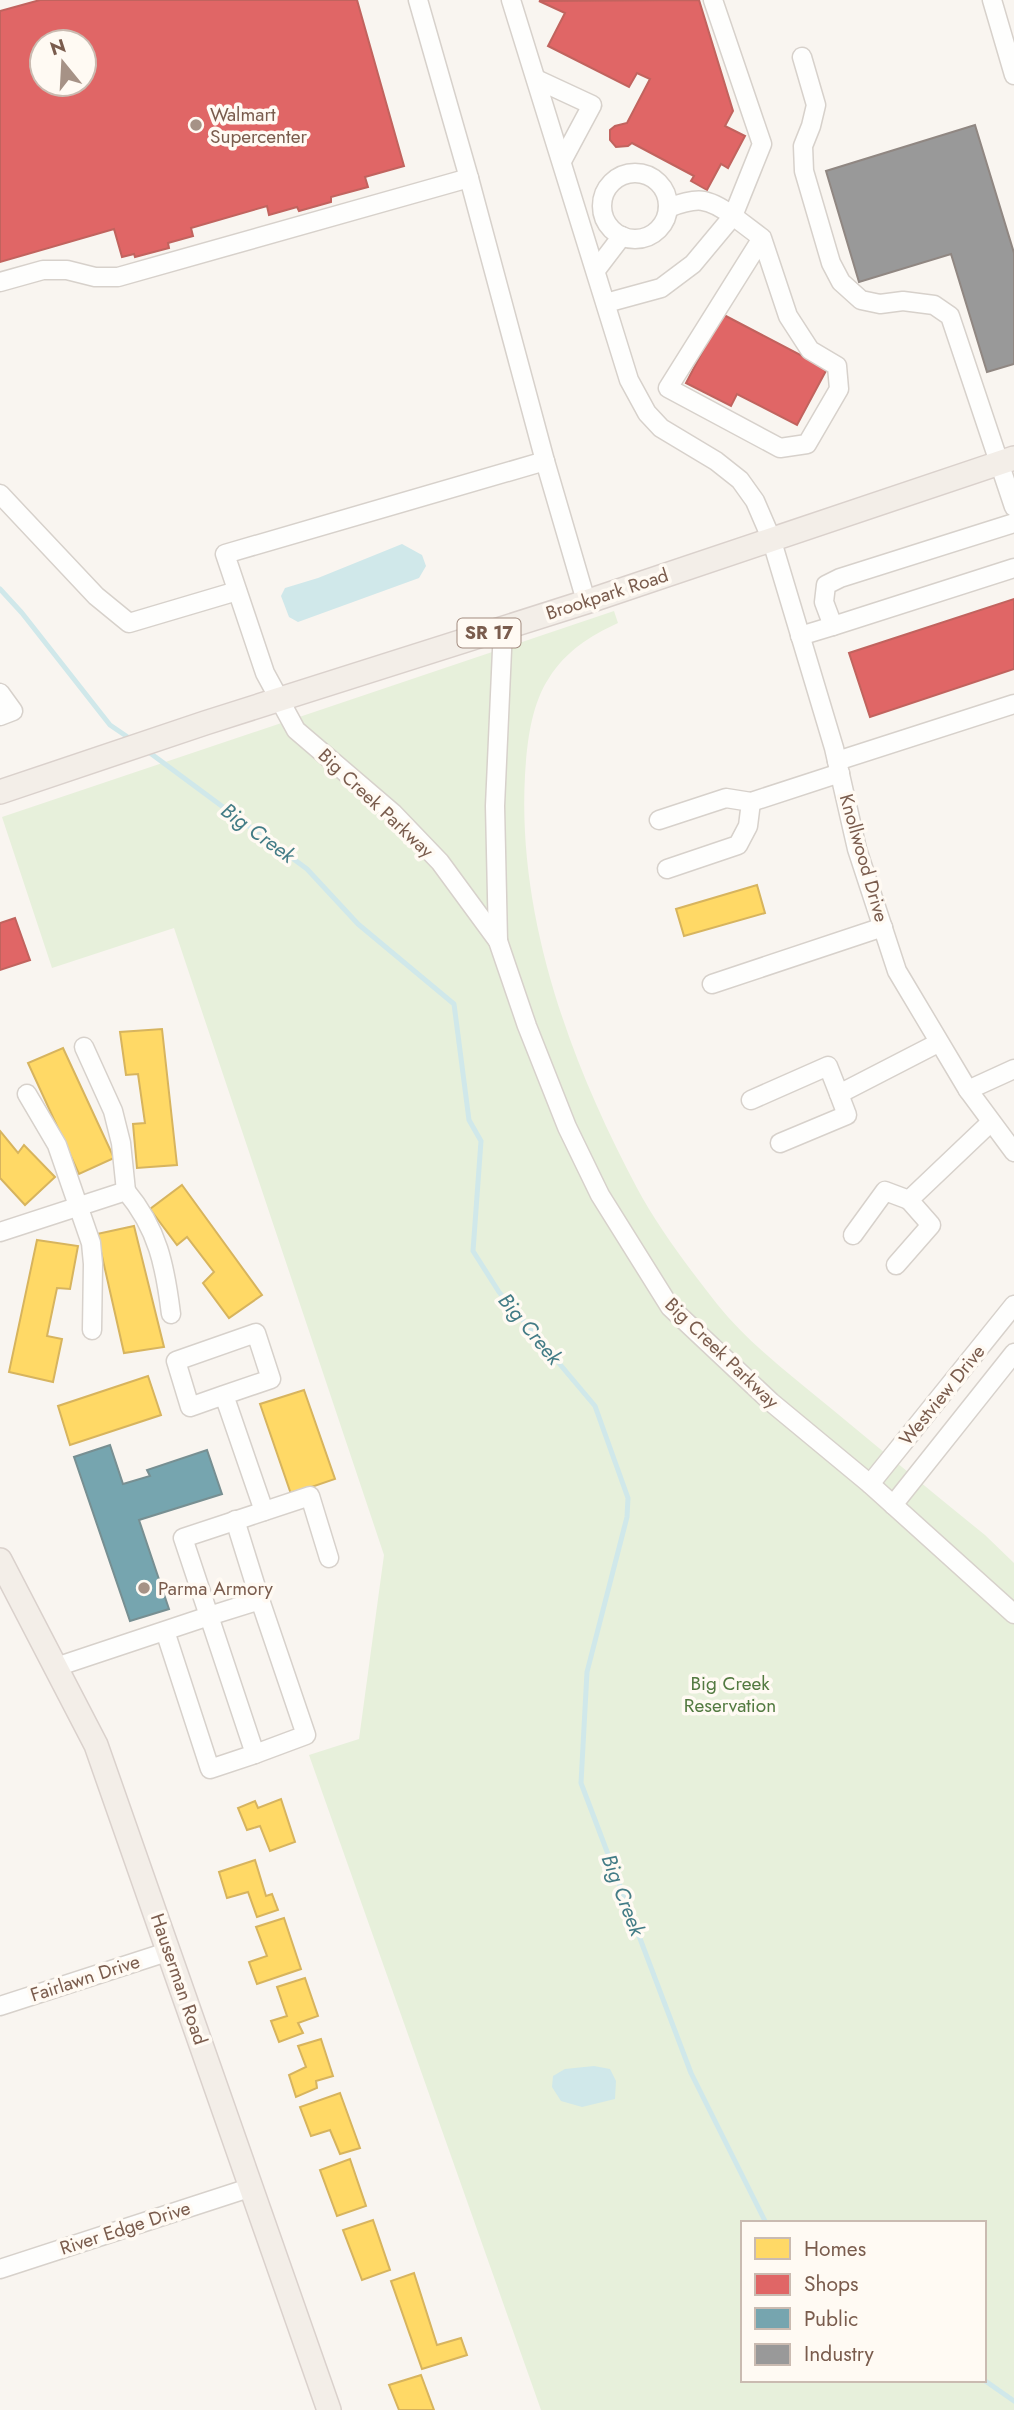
<svg xmlns="http://www.w3.org/2000/svg" width="1014" height="2410" font-family="Jost,sans-serif">
  <rect width="100%" height="100%" fill="#f9f5f0"/>
  <path fill="#e7f0db" fill-rule="evenodd" d="M614,611l4,12c-28,13 -52,28 -69,55 -18,27 -22,65 -24,97 -8,143 46,289 112,413 22,41 51,79 80,116 33,41 76,73 116,106 51,42 101,84 152,125l29,28v847h-473l-232,-655 50,-16 25,-184 -210,-627 -122,40 -50,-151zM743,2223h241v157h-241z"/>
  <g fill="#d0e8ea">
    <polygon points="402,544 422,555 426,566 419,578 298,622 289,617 281,596 285,588 318,578"/>
    <polygon points="594,2066 610,2069 616,2081 615,2099 582,2107 561,2101 552,2087 553,2076 565,2069"/>
  </g>
  <g fill="#ffd966" stroke="#d7b45e" stroke-width="2">
    <polygon points="757,885 765,913 684,936 676,909"/>
    <polygon points="162,1029 177,1165 137,1168 133,1124 145,1123 138,1074 126,1075 120,1032"/>
    <polygon points="63,1048 114,1158 79,1174 28,1063"/>
    <polygon points="0,1131 18,1153 24,1145 55,1177 25,1205 0,1178"/>
    <polygon points="182,1185 262,1295 229,1318 203,1283 214,1272 187,1237 177,1245 150,1209"/>
    <polygon points="134,1226 164,1347 124,1353 97,1234"/>
    <polygon points="37,1240 78,1246 70,1289 57,1288 47,1336 62,1339 53,1382 9,1372"/>
    <polygon points="148,1376 161,1415 70,1445 58,1406"/>
    <polygon points="304,1390 335,1479 291,1494 260,1404"/>
    <polygon points="281,1799 295,1842 270,1851 260,1826 247,1830 238,1808 255,1801 258,1808"/>
    <polygon points="255,1860 266,1896 272,1894 278,1910 257,1917 248,1892 227,1898 219,1872"/>
    <polygon points="284,1918 301,1969 257,1984 249,1962 267,1956 256,1927"/>
    <polygon points="305,1978 318,2016 298,2023 303,2033 279,2042 271,2021 287,2016 277,1987"/>
    <polygon points="321,2039 333,2076 316,2081 317,2088 296,2097 289,2075 306,2067 298,2046"/>
    <polygon points="340,2093 360,2148 340,2154 330,2130 311,2136 300,2107"/>
    <polygon points="350,2159 366,2206 337,2216 320,2170"/>
    <polygon points="373,2220 390,2270 362,2280 343,2230"/>
    <polygon points="414,2273 437,2345 461,2338 467,2355 422,2369 391,2281"/>
    <polygon points="421,2375 434,2410 399,2410 389,2385"/>
  </g>
  <g fill="#e06666" stroke="#c1635e" stroke-width="2" fill-rule="evenodd">
    <path d="M40,0h317l47,166 -39,11 3,10 -37,10v5l-32,9 -2,-4 -28,8 -2,-9 -76,22 2,8 -25,7 1,5 -34,9 -1,-3 -12,3 -8,-28 -114,33v-251zM42,42h42v42h-42z"/>
    <polygon points="699,0 733,111 725,126 745,136 728,168 721,164 707,190 691,181 694,176 632,143 628,146 616,147 610,140 610,130 615,126 627,123 650,79 637,73 629,87 548,46 565,13 539,1"/>
    <polygon points="722,314 827,369 797,425 737,394 731,406 686,383"/>
    <polygon points="1014,599 1014,669 870,717 849,653"/>
    <polygon points="15,918 30,960 0,970 0,923"/>
  </g>
  <polygon fill="#76a5af" stroke="#778f92" stroke-width="2" points="110,1445 123,1484 150,1476 147,1470 207,1450 222,1494 139,1520 169,1609 130,1621 74,1457"/>
  <polygon fill="#999" stroke="#908782" stroke-width="2" points="975,125 1014,253 1014,364 987,372 951,254 859,282 826,171"/>
  <g fill="none" stroke-linecap="round" stroke-linejoin="round">
    <g stroke="#d0e8ea" stroke-width="5">
      <polyline points="0,589 22,613 110,725 132,740"/>
      <polyline points="146,750 307,869 358,924 454,1004 469,1120 481,1141 473,1251 499,1292 595,1406 628,1498 627,1517 587,1672 581,1783 691,2073 766,2223"/>
      <polyline points="984,2380 1014,2401"/>
    </g>
    <g stroke="#d7d1cb" stroke-width="21">
      <g id="minor">
        <polyline points="418,0 469,178"/>
        <polyline points="511,0 629,380 647,413 661,428 716,461 740,480 755,501 771,538 834,748 857,849 897,971 968,1090 1014,1152"/>
        <polyline points="713,0 762,144 733,216 762,238 788,316 810,350 837,366 839,389 807,444 780,448 668,388 762,238"/>
        <polyline points="992,0 1014,75"/>
        <polyline points="802,57 816,105 811,126 803,146 804,171 831,263 841,282 861,300 880,304 903,301 934,305 950,316 1014,507"/>
        <polyline points="536,79 592,105 562,161"/>
        <circle cx="635" cy="206" r="33"/>
        <polyline points="596,270 622,236"/>
        <polyline points="0,282 43,270 67,270 95,277 118,277 469,178 545,461 586,601"/>
        <path d="M606,303l55,-15 32,-24 40,-48c-26,-19 -36,-19 -65,-8"/>
        <polyline points="545,461 225,554 265,673 296,730 393,813 440,862 498,941 527,1026 567,1127 600,1195 670,1307 771,1402 870,1484 1014,1614"/>
        <polyline points="0,494 96,596 129,623 237,591"/>
        <polyline points="1014,523 840,578 826,585 824,602 833,626 1014,568"/>
        <polyline points="800,636 833,626"/>
        <polyline points="0,693 13,711 0,716"/>
        <polyline points="837,761 1014,704"/>
        <polyline points="659,820 726,798 751,802 840,773"/>
        <polyline points="667,869 738,845 748,826 751,802"/>
        <polyline points="498,941 495,806 503,628"/>
        <polyline points="712,984 883,927"/>
        <polyline points="84,1047 113,1111 121,1143 126,1191"/>
        <polyline points="968,1090 1014,1069"/>
        <polyline points="27,1094 57,1145 91,1243 93,1264 92,1330"/>
        <polyline points="751,1100 828,1066 839,1094 938,1043"/>
        <polyline points="780,1143 847,1115 839,1094"/>
        <path d="M0,1232l126,-41c32,38 39,75 45,123"/>
        <polyline points="853,1235 885,1191 909,1200"/>
        <polyline points="896,1265 931,1225 909,1200 991,1122"/>
        <polyline points="224,1395 190,1407 176,1361 256,1333 271,1379 224,1395 264,1511"/>
        <polyline points="870,1484 1014,1305"/>
        <polyline points="893,1505 1014,1353"/>
        <polyline points="235,1520 260,1600"/>
        <polyline points="56,1667 209,1616 255,1754 210,1769 165,1631"/>
        <polyline points="255,1754 306,1735 260,1600 209,1616 183,1538 310,1496 329,1558"/>
        <polyline points="0,2006 170,1951"/>
        <polyline points="0,2269 249,2188"/>
      </g>
    </g>
    <g stroke="#dad1cc" stroke-width="26">
      <g id="major">
        <polyline points="0,792 205,723 592,600 1014,458"/>
        <polyline points="0,1560 96,1745 329,2410"/>
      </g>
    </g>
    <use href="#minor" stroke="#fefefd" stroke-width="18"/>
    <use href="#major" stroke="#f3eee8" stroke-width="23"/>
  </g>
  <g fill="#a69286" stroke="#fffaf3" stroke-width="2.5">
    <circle cx="196" cy="125" r="7"/>
    <circle cx="144" cy="1588" r="7"/>
  </g>
  <g text-anchor="middle" dominant-baseline="central" stroke-width="7" stroke-linejoin="round" paint-order="stroke">
    <rect fill="#fffaf3" stroke="#a28b7f" stroke-width="2" x="457.5" y="618.5" width="63" height="29" rx="5"/>
    <g font-size="18" font-weight="bold" fill="#7a5c4d">
      <text x="489" y="633">SR 17</text>
    </g>
    <g font-size="19" fill="#7a5c4d" stroke="#fffaf3" text-anchor="start">
      <text x="210" y="114">Walmart<tspan x="210" dy="22">Supercenter</tspan></text>
      <text x="158" y="1588">Parma Armory</text>
    </g>
    <g font-size="19" fill="#7a5c4d" stroke="#fffaf3">
      <text transform="translate(607 594) rotate(-18)">Brookpark Road</text>
      <text transform="translate(376 803) rotate(43)">Big Creek Parkway</text>
      <text transform="translate(864 858) rotate(74)">Knollwood Drive</text>
      <text transform="translate(722 1353) rotate(44)">Big Creek Parkway</text>
      <text transform="translate(942 1395) rotate(-51)">Westview Drive</text>
      <text transform="translate(85 1978) rotate(-18)">Fairlawn Drive</text>
      <text transform="translate(179 1979) rotate(71)">Hauserman Road</text>
      <text transform="translate(125 2228) rotate(-18)">River Edge Drive</text>
    </g>
    <g font-size="19" fill="#537a41" stroke="#fffaf3">
      <text x="730" y="1683">Big Creek<tspan x="730" dy="22">Reservation</tspan></text>
    </g>
    <g font-size="21" font-style="italic" fill="#437c86" stroke="#fffaf3">
      <text transform="translate(258 833) rotate(36)">Big Creek</text>
      <text transform="translate(530 1329) rotate(50)">Big Creek</text>
      <text transform="translate(623 1895) rotate(69)">Big Creek</text>
    </g>
  </g>
  <rect x="741" y="2221" width="245" height="161" fill="#fffaf3" stroke="#cabbb1" stroke-width="2"/>
  <rect x="755" y="2238" width="35" height="21" fill="#ffd966" stroke="#cabbb1" stroke-width="2"/>
  <text x="804" y="2256" font-size="21" fill="#7a5c4d">Homes</text>
  <rect x="755" y="2274" width="35" height="21" fill="#e06666" stroke="#cabbb1" stroke-width="2"/>
  <text x="804" y="2291" font-size="21" fill="#7a5c4d">Shops</text>
  <rect x="755" y="2308" width="35" height="21" fill="#76a5af" stroke="#cabbb1" stroke-width="2"/>
  <text x="804" y="2326" font-size="21" fill="#7a5c4d">Public</text>
  <rect x="755" y="2344" width="35" height="21" fill="#999999" stroke="#cabbb1" stroke-width="2"/>
  <text x="804" y="2361" font-size="21" fill="#7a5c4d">Industry</text>
  <g transform="translate(63 63) rotate(342)"><circle r="33" fill="#fffaf3" stroke="#cabbb1" stroke-width="2"/>
  <path d="M0-5L12 26L0 18L-12 26Z" fill="#a69286"/>
  <text y="-10" font-size="19" font-weight="bold" text-anchor="middle" fill="#7a5c4d">N</text>
  </g>
</svg>
